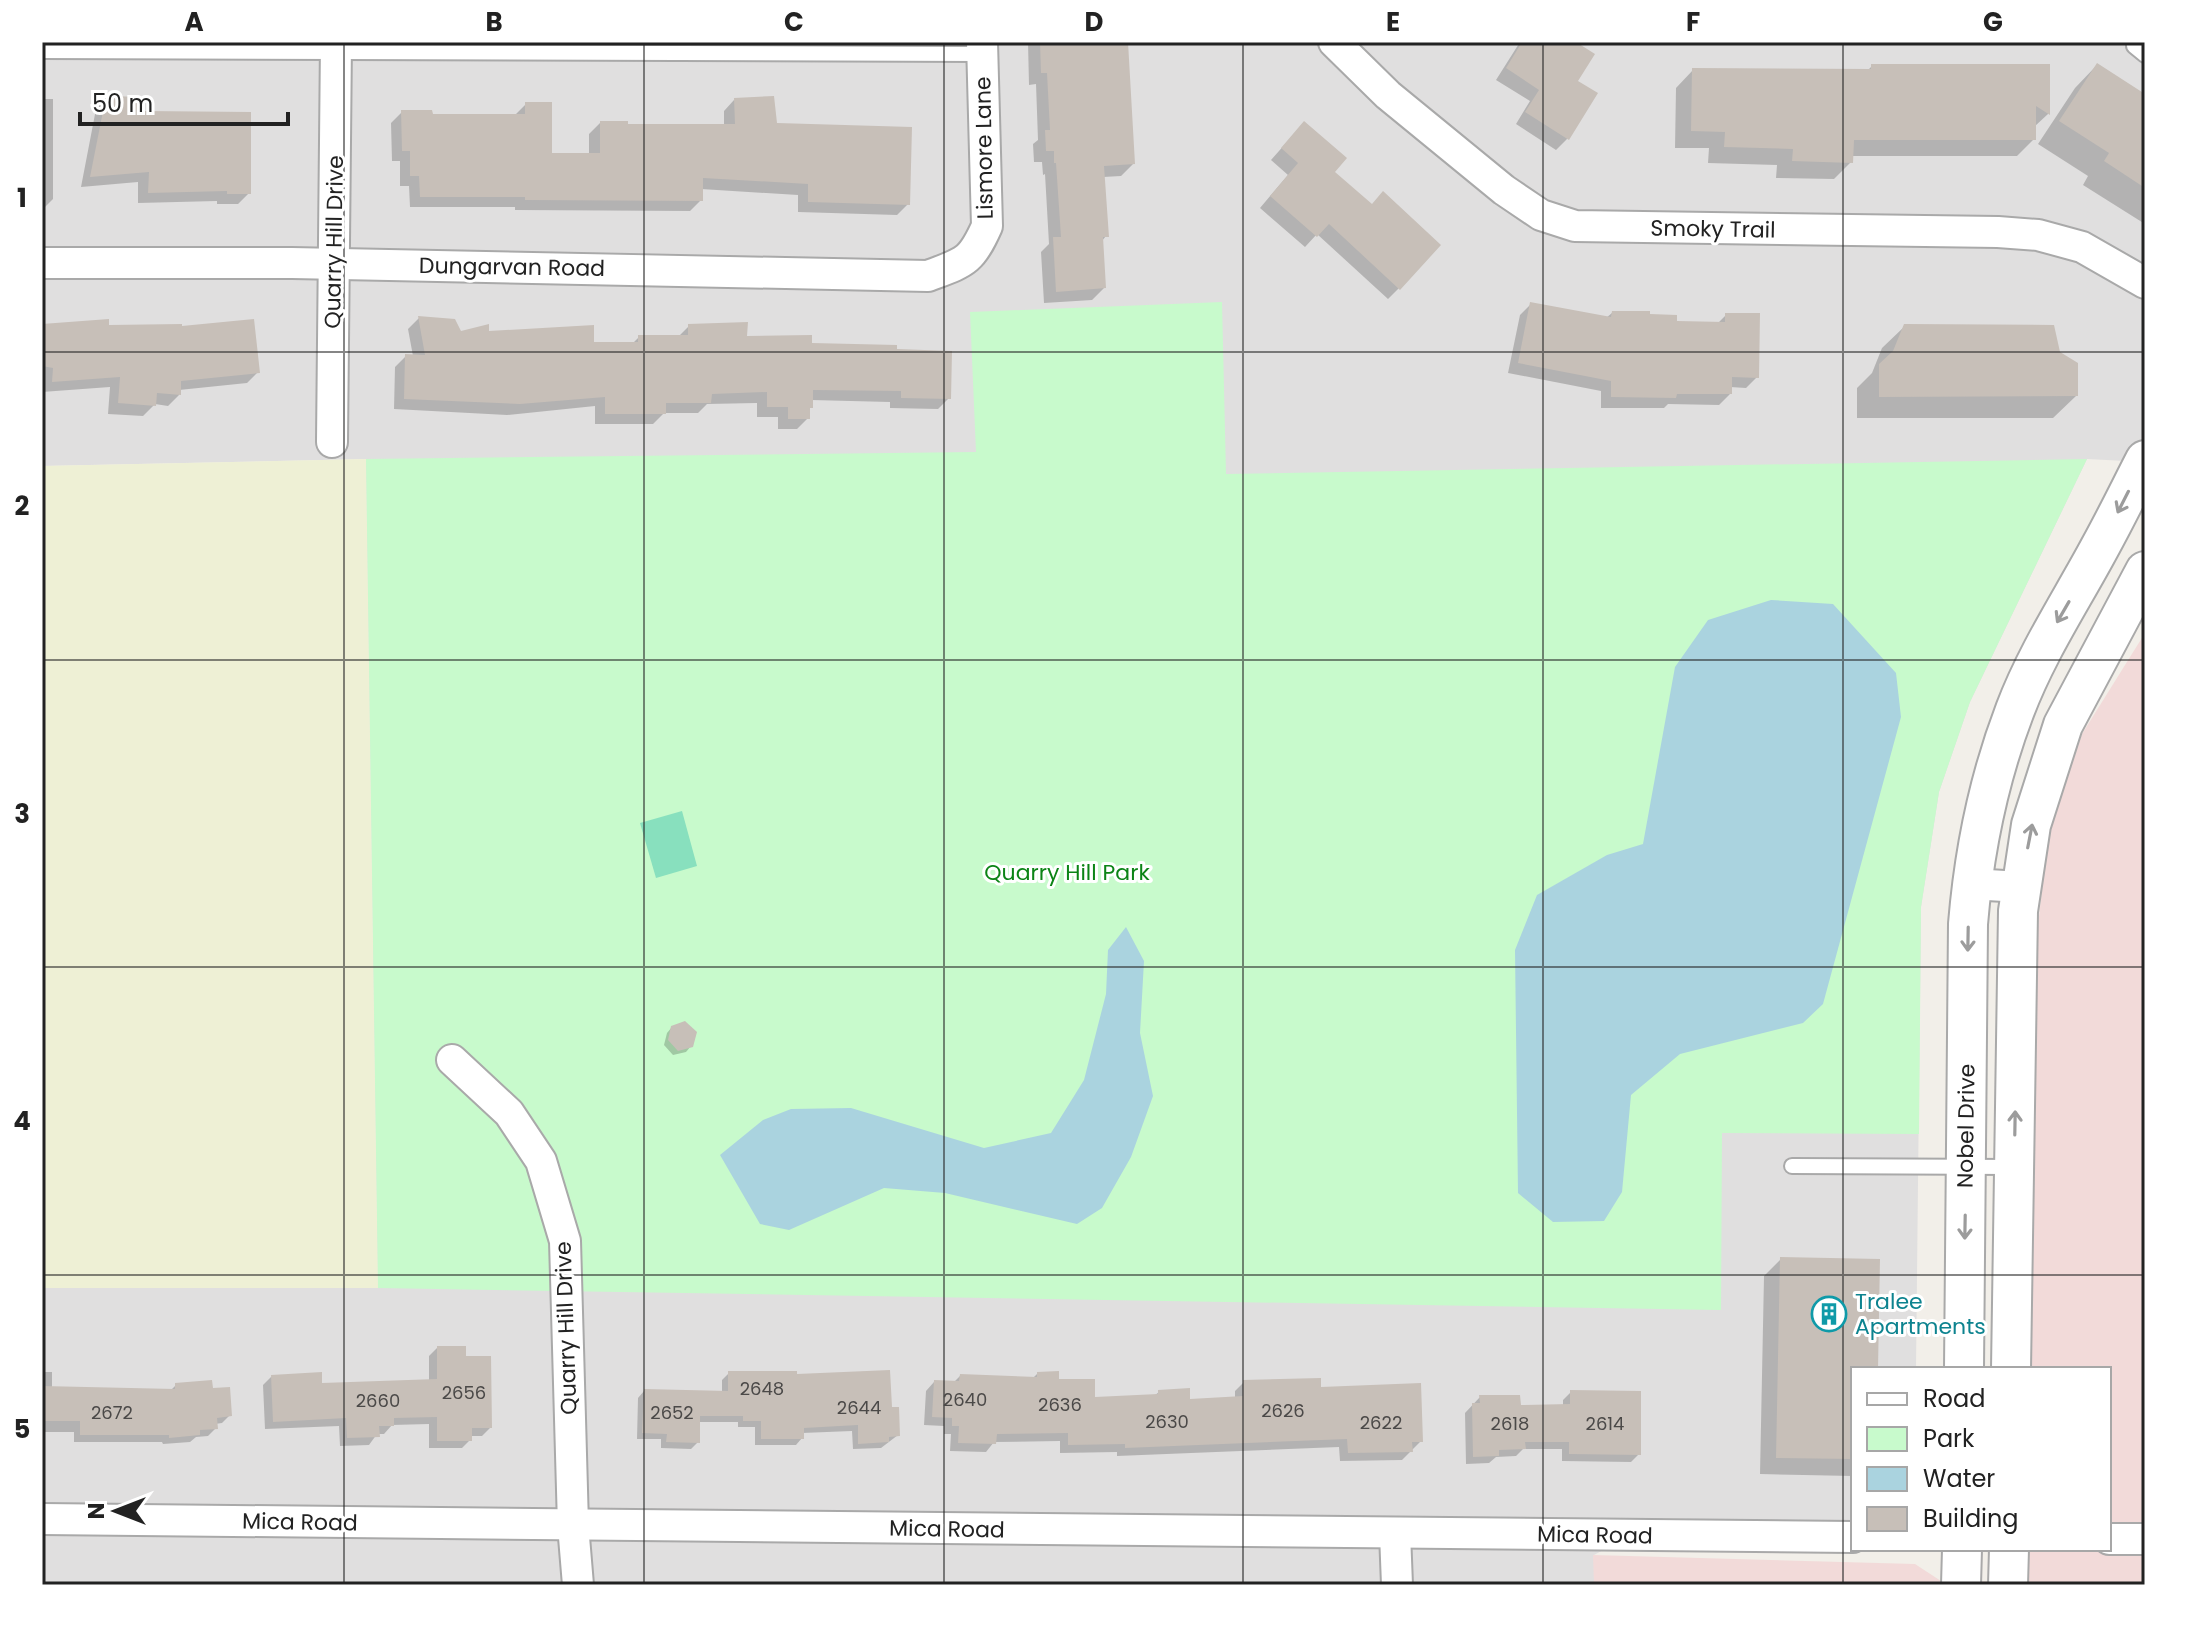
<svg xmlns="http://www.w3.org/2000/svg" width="2187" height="1627" font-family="Poppins,sans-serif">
  <rect width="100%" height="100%" fill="#f2efe9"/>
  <polygon fill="#e0dfdf" points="42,42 2145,42 2145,462 2087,459 1970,702 1939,792 1921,907 1916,1369 1853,1369 1853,1524 1663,1518 1594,1555 1594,1585 42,1585 42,1288 378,1288 366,459 42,466"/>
  <polygon fill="#f2dad9" points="2145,633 2145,1585 1594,1585 1593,1555 1915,1564 1941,1581 2028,1582 2029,1549 2109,1549 2109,1369 2031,1369 2035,952 2048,835 2082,734"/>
  <polygon fill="#eef0d5" points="366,459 378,1288 42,1288 42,466"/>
  <polygon fill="#c8facc" points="1222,302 1226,474 2087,459 1970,702 1939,792 1921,907 1919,1134 1722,1133 1721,1310 378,1288 366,459 976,452 970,312"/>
  <polygon fill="#88e0be" points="682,811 697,866 656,878 640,823"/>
  <g fill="#aad3df">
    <polygon points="1771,600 1833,604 1896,673 1901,717 1823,1004 1803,1023 1680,1054 1631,1095 1622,1192 1604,1221 1553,1222 1518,1193 1515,950 1537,895 1607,855 1643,844 1675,667 1708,620"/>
    <polygon points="1126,927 1144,961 1140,1033 1153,1096 1131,1157 1102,1208 1077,1224 945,1193 884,1188 789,1230 760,1224 720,1155 763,1120 791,1109 851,1108 984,1148 1051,1133 1084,1080 1106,994 1108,950"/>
  </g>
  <g fill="#0003">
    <polygon points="1028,42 1127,42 1133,164 1121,176 1103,177 1106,236 1101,242 1104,288 1092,300 1044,303 1041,252 1049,244 1045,174 1043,175 1042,162 1034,162 1033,144 1038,140 1036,84 1029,85"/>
    <polygon points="1520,42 1572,42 1575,81 1567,139 1556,150 1516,124 1530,101 1496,80"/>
    <polygon points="2097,65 2145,96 2145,224 2083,185 2088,176 2038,144 2075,88"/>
    <polygon points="1872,66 2048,66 2048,114 2034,127 2034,139 2017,156 1851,156 1851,162 1834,179 1776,178 1777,165 1708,163 1709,148 1675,148 1676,88 1693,70 1867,71"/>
    <polygon points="107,98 140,113 249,193 238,204 217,204 217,201 138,203 138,182 81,187 96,109"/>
    <polygon points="42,99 53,99 53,199 42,210"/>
    <polygon points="734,100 908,204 897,215 798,212 798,195 701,189 701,200 690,211 515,210 515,207 410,207 409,186 400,186 400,161 392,161 391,123 402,112 431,116 514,116 526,104 550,155 589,155 589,134 600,123 626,126 724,126 724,111"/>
    <polygon points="1294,134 1332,172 1399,288 1388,299 1317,234 1305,247 1260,208 1288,175 1271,160"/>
    <polygon points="1531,304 1606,318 1612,313 1648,316 1675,323 1717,324 1726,315 1757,377 1746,388 1730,387 1730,394 1719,405 1668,404 1664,408 1601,408 1601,391 1508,373 1520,315"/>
    <polygon points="419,318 460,333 486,333 592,344 632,344 639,337 678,337 689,326 745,338 895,351 949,398 938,409 890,408 890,402 811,400 808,418 797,429 778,429 778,417 757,417 757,403 707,404 698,413 664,413 653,424 595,424 595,406 507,415 394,409 395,367 406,356 413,356 408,329"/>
    <polygon points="42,326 258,372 247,383 179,390 179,395 168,406 155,404 143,416 108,414 110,387 42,392"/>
    <polygon points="1905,326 2058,353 2076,396 2053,418 1857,418 1857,388 1872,373 1882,348"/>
    <polygon points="672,1027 691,1046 686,1052 673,1055 664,1045 667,1033"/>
    <polygon points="1781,1259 1876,1369 1853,1369 1853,1476 1760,1474 1764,1276"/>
    <polygon points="437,1348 464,1358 490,1428 482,1436 470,1436 470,1440 462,1448 429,1448 429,1424 392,1425 384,1434 377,1434 369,1445 340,1446 339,1426 265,1429 263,1385 271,1377 320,1385 429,1381 429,1356"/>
    <polygon points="42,1372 52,1372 52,1388 171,1390 176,1385 211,1390 230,1415 222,1423 215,1424 216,1428 208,1436 196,1437 190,1442 163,1444 162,1442 74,1442 74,1432 42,1432"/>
    <polygon points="729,1373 795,1376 890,1409 898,1435 881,1448 853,1449 852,1431 802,1433 802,1438 796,1445 755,1445 755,1427 738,1427 738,1422 698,1422 698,1442 691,1449 661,1448 661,1439 637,1439 638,1398 644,1391 722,1393 722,1380"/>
    <polygon points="1037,1374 1093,1399 1154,1396 1159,1392 1188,1401 1235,1399 1235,1391 1244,1382 1319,1389 1421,1441 1402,1460 1340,1461 1339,1447 1117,1456 1117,1452 1060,1453 1060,1441 994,1442 986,1452 950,1451 951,1434 944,1434 944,1426 924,1425 926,1391 934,1382 953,1383 960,1376 1033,1378"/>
    <polygon points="1571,1392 1639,1454 1631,1462 1562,1461 1562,1449 1523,1449 1516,1456 1496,1457 1489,1463 1466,1464 1465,1413 1480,1397 1519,1407 1563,1406 1563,1400"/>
  </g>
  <g fill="#c7bfb8">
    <polygon points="1040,42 1128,42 1135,164 1104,166 1109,237 1103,237 1106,288 1056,292 1053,237 1061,237 1056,163 1054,163 1054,151 1046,151 1045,130 1050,130 1047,73 1041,73"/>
    <polygon points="1522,42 1576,42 1595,54 1578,81 1598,93 1569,140 1525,112 1539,90 1506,68"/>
    <polygon points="2097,63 2145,94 2145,188 2104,161 2109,153 2059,121"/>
    <polygon points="1871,64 2050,64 2050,115 2036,106 2036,140 1854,140 1853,163 1792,161 1793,149 1724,147 1725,132 1691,131 1692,68 1871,69"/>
    <polygon points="106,96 144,97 143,111 251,112 251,194 227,194 227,191 148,193 149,172 90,177"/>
    <polygon points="774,96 777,123 912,127 910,205 808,202 808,184 703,178 703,201 525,200 525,197 420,197 419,176 410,176 410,151 402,151 401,110 432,110 433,114 525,114 525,102 552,102 552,153 600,153 600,121 628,121 628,124 735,124 734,98"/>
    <polygon points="1304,121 1347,158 1335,172 1372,204 1383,191 1441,245 1400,290 1329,224 1317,237 1270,196 1298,163 1281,148"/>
    <polygon points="1530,302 1611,317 1612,311 1650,311 1650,314 1677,315 1677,321 1725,322 1725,313 1760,313 1759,378 1732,377 1732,394 1677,394 1676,398 1611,397 1611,381 1518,363"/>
    <polygon points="418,316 455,319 461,331 489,324 489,331 594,325 594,342 638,342 638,335 688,335 688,324 748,322 747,336 812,335 812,343 897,345 897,349 952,351 951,399 901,398 901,391 813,390 813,408 810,408 810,419 788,419 788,407 767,407 767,392 712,394 711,403 666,403 666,414 605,414 605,397 520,404 404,399 405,354 425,355"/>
    <polygon points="109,319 109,325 182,324 182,326 254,319 260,373 181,381 181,395 157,393 156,406 118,403 120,377 52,382 53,368 42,366 42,324"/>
    <polygon points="1904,324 2054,325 2060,352 2078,363 2078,396 1879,397 1879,364 1893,351"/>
    <polygon points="685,1021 697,1032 693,1047 678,1051 668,1040 671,1026"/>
    <polygon points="1780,1257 1880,1259 1878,1369 1853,1369 1853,1459 1776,1458"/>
    <polygon points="437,1346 466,1346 466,1356 491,1356 492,1428 472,1428 472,1441 437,1441 437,1417 394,1418 394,1426 379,1426 380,1437 347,1438 346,1418 273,1422 271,1375 322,1372 322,1383 437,1379"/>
    <polygon points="890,1370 892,1407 899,1407 900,1436 889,1437 889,1442 858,1444 858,1425 804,1428 804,1439 761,1439 761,1421 743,1421 743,1416 700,1416 700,1443 666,1442 667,1434 642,1433 644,1389 728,1391 728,1371 797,1371 797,1374"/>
    <polygon points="1059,1371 1059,1379 1095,1379 1095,1397 1158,1394 1158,1390 1190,1388 1190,1399 1243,1396 1243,1380 1321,1378 1321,1387 1421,1383 1423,1442 1412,1442 1413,1452 1348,1453 1347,1439 1125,1448 1125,1444 1068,1445 1068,1433 997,1434 996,1444 958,1443 959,1426 952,1426 952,1418 932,1417 934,1380 959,1381 960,1374 1037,1377 1037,1372"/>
    <polygon points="212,1380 213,1388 230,1387 232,1416 217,1418 218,1429 200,1430 200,1435 169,1438 169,1435 80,1435 80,1421 42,1421 42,1386 175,1389 175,1383"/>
    <polygon points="1570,1390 1641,1391 1641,1455 1569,1454 1569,1442 1525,1442 1526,1449 1499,1450 1499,1456 1473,1457 1472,1403 1480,1403 1479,1395 1520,1395 1521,1405 1570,1404"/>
  </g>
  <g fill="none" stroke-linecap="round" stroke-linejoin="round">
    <g stroke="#a9a9a9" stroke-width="18">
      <g id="service">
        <polyline points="2134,42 2134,46 2145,55"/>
        <polyline points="42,51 983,54"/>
        <polyline points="1792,1166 2014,1167"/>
      </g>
    </g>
    <g stroke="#a9a9a9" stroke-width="34">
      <g id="minor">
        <polyline points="1334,42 1388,95 1504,190 1541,215 1575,226 1998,232 2038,235 2082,247 2145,283"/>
        <path d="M42,263h250l636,13c37,-14 43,-14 59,-50l-5,-184"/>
        <polyline points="332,442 336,42"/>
        <polyline points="1971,884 2021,887"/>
        <polyline points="452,1060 509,1113 541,1161 565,1241 573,1525 578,1585"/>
        <polyline points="42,1519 1853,1537"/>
        <polyline points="1395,1533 1397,1585"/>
        <polyline points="2109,1539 2145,1539"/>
      </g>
    </g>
    <g stroke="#a9a9a9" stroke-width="42">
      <g id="tertiary">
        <path d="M1964,1369l4,-445c6,-73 21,-146 47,-214 22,-58 56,-109 85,-163 16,-29 30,-58 45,-87"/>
        <polyline points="2011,1369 2018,911 2031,825 2063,725 2145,571"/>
        <polyline points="1961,1585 1962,1549"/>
        <polyline points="2008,1585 2009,1549"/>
      </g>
    </g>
    <use href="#service" stroke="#fff" stroke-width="14"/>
    <use href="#minor" stroke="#fff" stroke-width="30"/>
    <use href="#tertiary" stroke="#fff" stroke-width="38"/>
  </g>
  <defs><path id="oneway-shaft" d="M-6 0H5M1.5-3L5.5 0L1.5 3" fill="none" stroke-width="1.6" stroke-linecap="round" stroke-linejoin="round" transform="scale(2)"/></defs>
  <g stroke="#9c9c9c">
    <use href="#oneway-shaft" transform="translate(2123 502) rotate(117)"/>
    <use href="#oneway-shaft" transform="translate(2063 612) rotate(120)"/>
    <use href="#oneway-shaft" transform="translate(2030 836) rotate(-79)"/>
    <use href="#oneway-shaft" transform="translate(1968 939) rotate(91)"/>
    <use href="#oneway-shaft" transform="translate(2015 1123) rotate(-89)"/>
    <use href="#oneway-shaft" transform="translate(1965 1227) rotate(91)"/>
  </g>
  <path fill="none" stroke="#222" stroke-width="2" stroke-opacity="0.55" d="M344,42v1543M644,42v1543M944,42v1543M1243,42v1543M1543,42v1543M1843,42v1543M42,352h2103M42,660h2103M42,967h2103M42,1275h2103"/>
  <defs>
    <g id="building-ring" transform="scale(1.8)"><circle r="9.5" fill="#fff" stroke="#0f9aa8" stroke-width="1.5"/><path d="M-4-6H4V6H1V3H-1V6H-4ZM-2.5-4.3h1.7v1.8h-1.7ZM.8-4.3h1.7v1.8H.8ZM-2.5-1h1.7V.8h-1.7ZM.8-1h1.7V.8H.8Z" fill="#0f9aa8"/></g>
  </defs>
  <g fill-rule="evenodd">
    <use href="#building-ring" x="1829" y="1314"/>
  </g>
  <g text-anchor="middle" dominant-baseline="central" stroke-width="6" stroke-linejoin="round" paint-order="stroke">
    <g font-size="18" fill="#4b4948">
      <text x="762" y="1388">2648</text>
      <text x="464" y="1392">2656</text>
      <text x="965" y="1399">2640</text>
      <text x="378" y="1400">2660</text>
      <text x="1060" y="1404">2636</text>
      <text x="859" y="1407">2644</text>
      <text x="1283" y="1410">2626</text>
      <text x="112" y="1412">2672</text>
      <text x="672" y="1412">2652</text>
      <text x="1167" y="1421">2630</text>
      <text x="1381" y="1422">2622</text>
      <text x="1510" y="1423">2618</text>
      <text x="1605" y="1423">2614</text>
    </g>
    <g font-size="22" fill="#222" stroke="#fff">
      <text transform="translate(984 148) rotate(-91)">Lismore Lane</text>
      <text transform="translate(1713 229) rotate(1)">Smoky Trail</text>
      <text transform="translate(334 242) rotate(-89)">Quarry Hill Drive</text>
      <text transform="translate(512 267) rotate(1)">Dungarvan Road</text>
      <text transform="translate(1966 1126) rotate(-89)">Nobel Drive</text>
      <text transform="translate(566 1328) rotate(-92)">Quarry Hill Drive</text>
      <text transform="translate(300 1522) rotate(1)">Mica Road</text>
      <text transform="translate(947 1529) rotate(1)">Mica Road</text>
      <text transform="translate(1595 1535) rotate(1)">Mica Road</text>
    </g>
    <g font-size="22" fill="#0c8416" stroke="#fff">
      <text x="1067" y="872">Quarry Hill Park</text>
    </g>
    <g font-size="22" fill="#0d838f" stroke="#fff" text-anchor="start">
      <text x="1855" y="1301">Tralee<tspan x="1855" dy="25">Apartments</tspan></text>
    </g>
  </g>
  <rect width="2187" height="1627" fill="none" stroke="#ffffff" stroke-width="88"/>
  <rect x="1851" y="1367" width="260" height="184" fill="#ffffff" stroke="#a7a7a7" stroke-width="2"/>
  <rect x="1867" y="1393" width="40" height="12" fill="#ffffff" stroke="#a7a7a7" stroke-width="2"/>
  <text x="1923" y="1407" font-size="24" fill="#222222">Road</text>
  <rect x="1867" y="1427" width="40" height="24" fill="#c8facc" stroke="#a7a7a7" stroke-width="2"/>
  <text x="1923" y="1447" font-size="24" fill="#222222">Park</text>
  <rect x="1867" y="1467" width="40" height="24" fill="#aad3df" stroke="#a7a7a7" stroke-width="2"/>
  <text x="1923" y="1487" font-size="24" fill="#222222">Water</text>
  <rect x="1867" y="1507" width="40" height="24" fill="#c7bfb8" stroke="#a7a7a7" stroke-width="2"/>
  <text x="1923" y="1527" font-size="24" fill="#222222">Building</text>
  <g transform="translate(116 1511) rotate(270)" stroke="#ffffff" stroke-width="6" paint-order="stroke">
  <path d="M0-6L14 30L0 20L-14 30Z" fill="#222222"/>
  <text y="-12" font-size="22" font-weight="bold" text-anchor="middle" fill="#222222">N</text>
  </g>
  <path d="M80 112v12h208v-12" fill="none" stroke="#222222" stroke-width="4"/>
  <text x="92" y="112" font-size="24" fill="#222222" stroke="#ffffff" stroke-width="6" paint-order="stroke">50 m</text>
  <rect x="44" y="44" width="2099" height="1539" fill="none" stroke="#222" stroke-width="3"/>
  <g font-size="26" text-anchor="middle" font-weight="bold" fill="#222">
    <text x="194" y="31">A</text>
    <text x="494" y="31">B</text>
    <text x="794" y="31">C</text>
    <text x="1094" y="31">D</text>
    <text x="1393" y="31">E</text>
    <text x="1693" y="31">F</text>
    <text x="1993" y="31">G</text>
    <text x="22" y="207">1</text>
    <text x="22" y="515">2</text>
    <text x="22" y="823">3</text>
    <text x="22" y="1130">4</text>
    <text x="22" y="1438">5</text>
  </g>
</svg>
